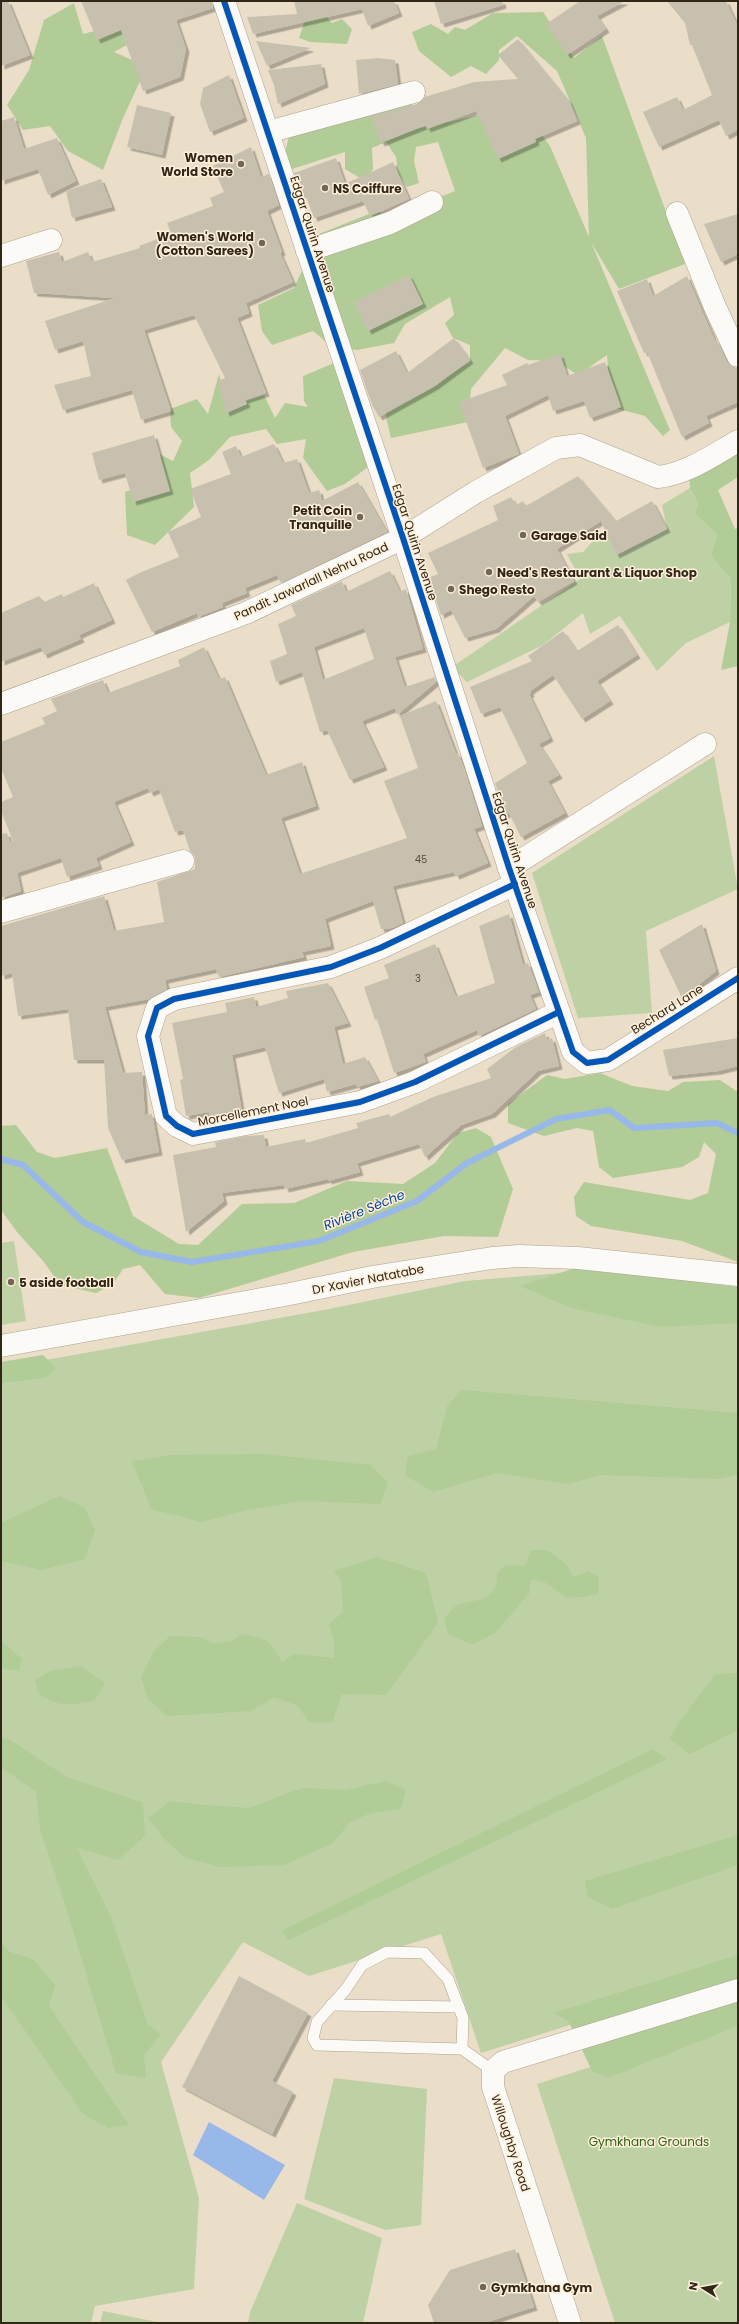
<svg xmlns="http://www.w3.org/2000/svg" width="739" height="2324" font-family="Poppins,sans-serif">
  <defs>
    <filter id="shadow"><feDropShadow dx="3.5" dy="3.5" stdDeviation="0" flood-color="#0004"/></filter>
  </defs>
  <rect width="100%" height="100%" fill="#ebdec9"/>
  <g fill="#bdd1a5">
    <polygon points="690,488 698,503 695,514 717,534 711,556 731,579 730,622 686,643 657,671 620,616 590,634 583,613 543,645 467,682 452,667 580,579 567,554 583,552 605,528 616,555 667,529 662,505"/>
    <polygon points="714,756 738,889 646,931 652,1013 578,1018 532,873"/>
    <polygon points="14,1241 26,1321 1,1325 1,1243"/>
    <polygon points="560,1273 738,1297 738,1972 481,2053 441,1934 309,1976 243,1942 161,2062 199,2198 194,2289 95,2306 91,2323 1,2323 1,1368 329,1309 465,1281"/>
    <polygon points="738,2020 738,2323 615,2323 537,2084"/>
    <polygon points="334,2078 427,2089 421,2225 385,2230 304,2199"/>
    <polygon points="297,2203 382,2238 363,2323 248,2323 250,2312"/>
    <polygon points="103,2311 162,2323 100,2323"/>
  </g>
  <g fill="#b1cc96">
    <polygon points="74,3 83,34 128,22 138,39 114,52 132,60 141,79 123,118 103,170 68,151 50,126 23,130 7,105 29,70 44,20"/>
    <polygon points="320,10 332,23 342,19 352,29 347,44 310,42 299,38 307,14"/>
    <polygon points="543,12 574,58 602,36 685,264 619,289 591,242 670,430 663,436 645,416 611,407 607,355 578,375 556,361 528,360 505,348 471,389 468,422 391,438 385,412 470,362 470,345 453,338 445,323 454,315 450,297 405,324 394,343 357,350 331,346 313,331 272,345 262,331 258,305 294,288 319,234 379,210 384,219 455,191 438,142 416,147 414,161 419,183 407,187 398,173 396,157 386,142 372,148 373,169 365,181 345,169 345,152 292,169 285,153 289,136 410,99 420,128 480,115 541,134 550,146 589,237 586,138 557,71 517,36 499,50 499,60 486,74 471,66 451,77 419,51 412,32 431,24 448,34 455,27 465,30 493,13"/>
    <polygon points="334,363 372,464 345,484 327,491 303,458 306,439 277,444 266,429 230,437 209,460 190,473 194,507 155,545 127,535 125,492 155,482 155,452 173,461 182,441 171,427 170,409 197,399 208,414 219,374 228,407 264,395 275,418 285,403 308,407 304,401 303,376"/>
    <polygon points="738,444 738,477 718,490 735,529 738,528 738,666 721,670 730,622 731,579 711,556 717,534 695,514 698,503 690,488 689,469"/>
    <polygon points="600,1073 632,1086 668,1091 683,1082 720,1080 738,1092 738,1262 682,1241 591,1226 576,1216 574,1197 584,1182 690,1200 708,1193 716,1154 704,1142 699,1157 682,1167 613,1178 599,1167 593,1131 577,1128 544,1136 508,1123 508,1104 547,1075 565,1079"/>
    <polygon points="16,1125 37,1152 55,1158 107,1148 133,1216 179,1244 198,1245 242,1204 294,1203 347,1181 403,1184 435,1163 458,1133 476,1128 491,1137 513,1189 498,1237 444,1236 353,1252 199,1298 165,1294 140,1265 123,1269 113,1284 96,1293 60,1285 44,1262 17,1232 1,1210 1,1126"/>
    <polygon points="578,1267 738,1287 738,1323 661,1327 571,1308 520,1286"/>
    <polygon points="43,1355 56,1368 45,1378 1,1383 1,1362"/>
    <polygon points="462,1390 738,1413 738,1475 719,1479 602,1475 568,1484 497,1473 433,1492 405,1475 408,1456 436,1449 447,1406"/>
    <polygon points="262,1454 370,1465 388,1482 380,1504 302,1501 251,1509 202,1522 151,1509 132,1461 173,1455"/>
    <polygon points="59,1496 85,1508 95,1530 85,1559 42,1570 1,1561 1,1523"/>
    <path d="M531,1550h16l20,15 7,12 15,-6 10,7 -1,16 -15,3 -17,1 -20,-15 -15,-4 -2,15 -34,39 -23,12 -24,-11 -4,-15c4,-4 9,-12 13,-14 19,-7 41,-1 40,-32l9,-8 19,1z"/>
    <path d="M377,1557l49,16 12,50 -52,72 -44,-1 -10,29 -23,-1 -11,-16 -24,-9 -23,14 -84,5 -19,-17 -7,-22 12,-25 17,-16 30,1 13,6 17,-1 12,-8c24,4 29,6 40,28l12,-8 40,4v-17l-5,-17 14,-12 -2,-32 -7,-9z"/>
    <polygon points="1,1641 22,1659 19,1671 1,1668"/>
    <path d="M80,1666l25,17 -11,18c-24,4 -36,7 -56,-8l-3,-13 15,-9z"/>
    <polygon points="738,1673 738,1730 690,1754 670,1739 679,1722 715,1674"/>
    <polygon points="1,1738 10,1740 67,1777 143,1803 145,1836 118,1860 77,1848 111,1917 148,2025 161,2034 144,2055 146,2078 116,2073 61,1891 40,1829 36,1792 1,1767"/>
    <polygon points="653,1749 667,1759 289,1940 281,1931"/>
    <polygon points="386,1781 406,1790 401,1809 371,1813 350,1822 333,1843 284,1865 220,1867 186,1858 164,1839 148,1818 170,1801 205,1805 249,1808 302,1788 345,1790"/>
    <polygon points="738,1835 738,1865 612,1909 588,1897 585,1881"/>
    <polygon points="1,1942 8,1951 34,1960 55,1985 49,2006 129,2125 108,2128 83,2114 1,1996"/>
    <polygon points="738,1955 738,2026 608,2078 592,2071 569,2022 554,2013"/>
  </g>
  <polygon fill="#97b8e8" points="209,2122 285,2165 264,2200 193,2155"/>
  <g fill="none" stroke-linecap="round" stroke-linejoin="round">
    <polyline stroke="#97b8e8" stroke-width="6" points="1,1159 23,1165 83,1222 141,1252 192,1262 319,1241 417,1201 467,1163 556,1119 610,1110 634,1128 717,1123 738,1133"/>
  </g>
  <g fill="#c8c0af" fill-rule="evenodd" filter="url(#shadow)">
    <polygon points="1,1 8,1 30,55 1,66"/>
    <polygon points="81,1 212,1 213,8 176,20 186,49 180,77 143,91 121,30 97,40"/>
    <polygon points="294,1 394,1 399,13 368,26 362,9 253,34 247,17 297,14"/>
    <polygon points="434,1 502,1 503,5 441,24"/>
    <polygon points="580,1 625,1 597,16 606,29 567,55 546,24"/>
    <polygon points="667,1 726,1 738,27 738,130 726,136 719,120 659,147 643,112 677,97 683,110 712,95 692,45 690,45 685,23"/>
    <polygon points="518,39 569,101 577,121 535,139 536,142 498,159 476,111 427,129 426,125 381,143 371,117 417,104 425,97 474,82 518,79 498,55"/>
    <polygon points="256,41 311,48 267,66"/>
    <polygon points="378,58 395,60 398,84 359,94 356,60"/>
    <polygon points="321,64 325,84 278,104 274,85 268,70"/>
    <polygon points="229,75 244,118 210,132 200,104 203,88"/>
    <polygon points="137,105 171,113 162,155 127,147"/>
    <polygon points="14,117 24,149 57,138 76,181 48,195 38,169 1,181 1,121"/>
    <polygon points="251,147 261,177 269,174 279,205 267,211 282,252 280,253 293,282 246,303 249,313 237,318 266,393 245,400 247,404 226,413 218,381 225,378 194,315 144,330 171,411 141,420 132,390 63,410 54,385 91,376 83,341 55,350 45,321 115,298 34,293 26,261 59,252 62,262 88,252 92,262 140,248 139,246 171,234 167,223 213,206 210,198 224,192 213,166"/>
    <polygon points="336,158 345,184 393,162 409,199 370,216 363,201 314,218 305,193 302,195 294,173"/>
    <polygon points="101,179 112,207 72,218 66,191"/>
    <polygon points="738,214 738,254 721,262 704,224"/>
    <polygon points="409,275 423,304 368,331 354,302"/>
    <polygon points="687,276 715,341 717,340 727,362 731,366 738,368 738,402 706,416 709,423 682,437 647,352 644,353 617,291 647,279 653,296"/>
    <polygon points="454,338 470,360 435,386 379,417 372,405 360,370 396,351 407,373"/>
    <polygon points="560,354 567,376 605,362 621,407 590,418 584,401 553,411 548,395 505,416 519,454 483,468 459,402 507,385 502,375 527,363 528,365"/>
    <polygon points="154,435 170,491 133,502 125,473 99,480 92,453"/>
    <polygon points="274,444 283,463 297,459 309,493 319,490 322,501 358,482 387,532 281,583 277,575 245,588 247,593 222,603 223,607 198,617 197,613 152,632 126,580 139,573 179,557 168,532 201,517 190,489 231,474 222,452 236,446 241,457"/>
    <polygon points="578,476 616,521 652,501 667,529 616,555 601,521 557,549 574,581 538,602 534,596 496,629 465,638 451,610 441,615 429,578 438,574 428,553 498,520 493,506 511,497 516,505 523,501 526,506"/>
    <path d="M390,571l10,21 6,-3 17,60 -28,8 10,30 30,-10 1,5 -39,33 -2,-7 -33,13 22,46 -34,13 -23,-50 -7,2 -18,-60 -26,10 -6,-21 17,-7 -9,-30 18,-8 -5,-11 51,-24 4,11zM364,628l10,31 -51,21 -9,-33z"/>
    <polygon points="94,583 112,620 79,635 81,639 44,655 41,647 1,662 1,613 39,596 44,602 62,594 63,597"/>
    <polygon points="618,625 637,655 597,681 610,701 582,719 553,675 530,691 531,694 529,694 550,738 539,744 559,775 548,781 565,813 521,837 509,813 505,815 495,783 527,763 500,707 481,714 470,687 532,661 528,656 563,631 577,651"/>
    <polygon points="204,647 219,679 225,677 266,775 302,762 316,806 281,818 300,874 407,838 384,781 418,768 400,716 436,701 456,754 458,753 464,768 482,826 474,829 488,863 456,876 454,872 393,886 403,923 392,928 381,929 373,901 325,919 331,946 302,952 304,957 219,977 216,969 165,980 167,989 149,999 105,1007 123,1073 142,1072 145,1115 152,1114 159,1152 122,1160 108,1128 104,1060 74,1060 68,1009 18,1016 12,973 1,976 1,926 104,896 114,931 164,922 157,882 195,869 195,857 190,851 183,830 175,832 159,789 150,793 148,788 114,802 131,842 96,858 99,866 67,877 61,858 17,873 21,891 1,898 1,834 7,833 10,842 13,841 1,811 1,802 13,797 1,768 1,742 45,724 42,718 57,711 51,699 103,680 108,693 180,666 178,660"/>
    <polygon points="509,914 523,965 528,963 539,992 530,995 536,1009 479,1036 477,1030 423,1054 426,1062 394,1073 377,1019 375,1020 364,987 389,978 384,965 435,944 456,997 495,983 479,926"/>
    <polygon points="702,924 716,971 682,998 659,950"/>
    <polygon points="328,983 348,1023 334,1027 343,1064 365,1057 378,1081 357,1087 356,1084 327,1092 324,1079 279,1093 265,1047 232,1055 242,1112 210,1118 209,1112 186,1116 180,1080 183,1079 172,1023 227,1012 225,1003 254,997 256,1007 288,998 286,991"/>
    <polygon points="545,1033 547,1040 552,1038 559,1066 538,1071 492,1114 461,1125 425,1157 419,1144 357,1163 360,1172 328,1181 328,1179 285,1189 284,1185 222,1193 224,1201 186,1232 173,1155 216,1147 215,1142 246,1136 264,1135 266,1147 305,1139 306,1143 358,1128 356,1123 389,1114 390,1117 433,1097 491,1078 487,1069 516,1047"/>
    <polygon points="738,1038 738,1066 718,1071 669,1076 663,1050"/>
    <polygon points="239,1976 308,2013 272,2081 293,2092 272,2134 182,2087"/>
    <polygon points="515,2249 534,2307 485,2323 434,2323 428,2305 450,2270"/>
  </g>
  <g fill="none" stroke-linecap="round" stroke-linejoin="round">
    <g stroke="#aba291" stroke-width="12">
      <g id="service">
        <polyline points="331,2005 459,2007"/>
        <polyline points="462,2049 463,2018 448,1979 424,1953 387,1952 362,1965 346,1989 317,2022 313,2038 317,2045 462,2049 493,2071"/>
      </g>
    </g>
    <g stroke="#aba291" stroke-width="23">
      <g id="minor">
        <polyline points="224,1 403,538 509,868 573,1052 587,1063 608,1060 738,978"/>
        <polyline points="268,132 414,92"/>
        <polyline points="677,213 715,307 738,356"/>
        <polyline points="307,251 390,223 432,202"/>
        <polyline points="1,256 51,240"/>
        <path d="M1,704l245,-91 157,-75 73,-46 80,-44 24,-3 78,32c29,-3 55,-22 80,-36"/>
        <polyline points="509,868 705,744"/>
        <polyline points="515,884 380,948 331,967 174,999 157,1008 148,1036 166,1116 177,1126 193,1134 360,1102 415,1082 559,1012"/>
        <polyline points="1,912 183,861"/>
        <polyline points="570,2323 493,2087 493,2071 503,2062 738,1990"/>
      </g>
    </g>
    <g stroke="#aba291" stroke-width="23">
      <polyline id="secondary" points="1,1346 290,1294 372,1277 492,1258 519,1256 578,1258 738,1275"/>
    </g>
    <use href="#service" stroke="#fcfaf7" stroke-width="11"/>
    <use href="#minor" stroke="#fcfaf7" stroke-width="22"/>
    <use href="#secondary" stroke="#fcfaf7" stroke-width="22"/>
    <g stroke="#ffefd9" stroke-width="8">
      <g id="cycleway">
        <polyline points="224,1 403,538 509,868 573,1052 587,1063 608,1060 738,978"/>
        <polyline points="515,884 380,948 331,967 174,999 157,1008 148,1036 166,1116 177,1126 193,1134 360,1102 415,1082 559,1012"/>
      </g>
    </g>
    <use href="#cycleway" stroke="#0057b8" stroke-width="6"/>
  </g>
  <g fill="#726757" stroke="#ffefd9" stroke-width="1.5">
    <circle cx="241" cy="164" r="4"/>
    <circle cx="325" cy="188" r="4"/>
    <circle cx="262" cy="243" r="4"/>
    <circle cx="360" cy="517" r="4"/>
    <circle cx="523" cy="535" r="4"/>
    <circle cx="489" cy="572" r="4"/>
    <circle cx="451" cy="589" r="4"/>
    <circle cx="11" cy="1282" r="4"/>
    <circle cx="483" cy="2287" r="4"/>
  </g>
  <g text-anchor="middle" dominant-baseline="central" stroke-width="3" stroke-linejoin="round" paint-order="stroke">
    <g font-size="10" fill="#574d3e">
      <text x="421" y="859">45</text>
      <text x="418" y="978">3</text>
    </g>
    <g font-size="12" font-weight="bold" fill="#312719" stroke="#ffefd9" text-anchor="start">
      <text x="233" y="157" text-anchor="end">Women<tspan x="233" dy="14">World Store</tspan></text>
      <text x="333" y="188">NS Coiffure</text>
      <text x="254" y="236" text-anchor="end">Women's World<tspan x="254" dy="14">(Cotton Sarees)</tspan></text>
      <text x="352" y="510" text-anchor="end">Petit Coin<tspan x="352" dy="14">Tranquille</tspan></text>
      <text x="531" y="535">Garage Said</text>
      <text x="497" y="572">Need's Restaurant &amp; Liquor Shop</text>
      <text x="459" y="589">Shego Resto</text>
      <text x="19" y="1282">5 aside football</text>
      <text x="491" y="2287">Gymkhana Gym</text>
    </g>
    <g font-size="12" fill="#312719" stroke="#ffefd9">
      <text transform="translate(313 234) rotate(72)">Edgar Quirin Avenue</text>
      <text transform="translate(415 542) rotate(72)">Edgar Quirin Avenue</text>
      <text transform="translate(311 581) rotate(-25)">Pandit Jawarlall Nehru Road</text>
      <text transform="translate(515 850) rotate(72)">Edgar Quirin Avenue</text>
      <text transform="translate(667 1009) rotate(-32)">Bechard Lane</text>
      <text transform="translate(253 1111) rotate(-11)">Morcellement Noel</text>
      <text transform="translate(368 1279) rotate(-11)">Dr Xavier Natatabe</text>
      <text transform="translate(511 2143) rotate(72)">Willoughby Road</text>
    </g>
    <g font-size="12" fill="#2d6615" stroke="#ffefd9">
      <text x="649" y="2141">Gymkhana Grounds</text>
    </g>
    <g font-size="13" font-style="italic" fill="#0046a0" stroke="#ffefd9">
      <text transform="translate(364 1210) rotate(-22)">Rivière Sèche</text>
    </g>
  </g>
  <rect width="739" height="2324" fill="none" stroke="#312719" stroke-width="4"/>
  <g transform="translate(703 2288) rotate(281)" stroke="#ffefd9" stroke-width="3" paint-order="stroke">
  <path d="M0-3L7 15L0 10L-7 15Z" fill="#312719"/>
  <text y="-6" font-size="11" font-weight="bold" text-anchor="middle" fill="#312719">N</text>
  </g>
</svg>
